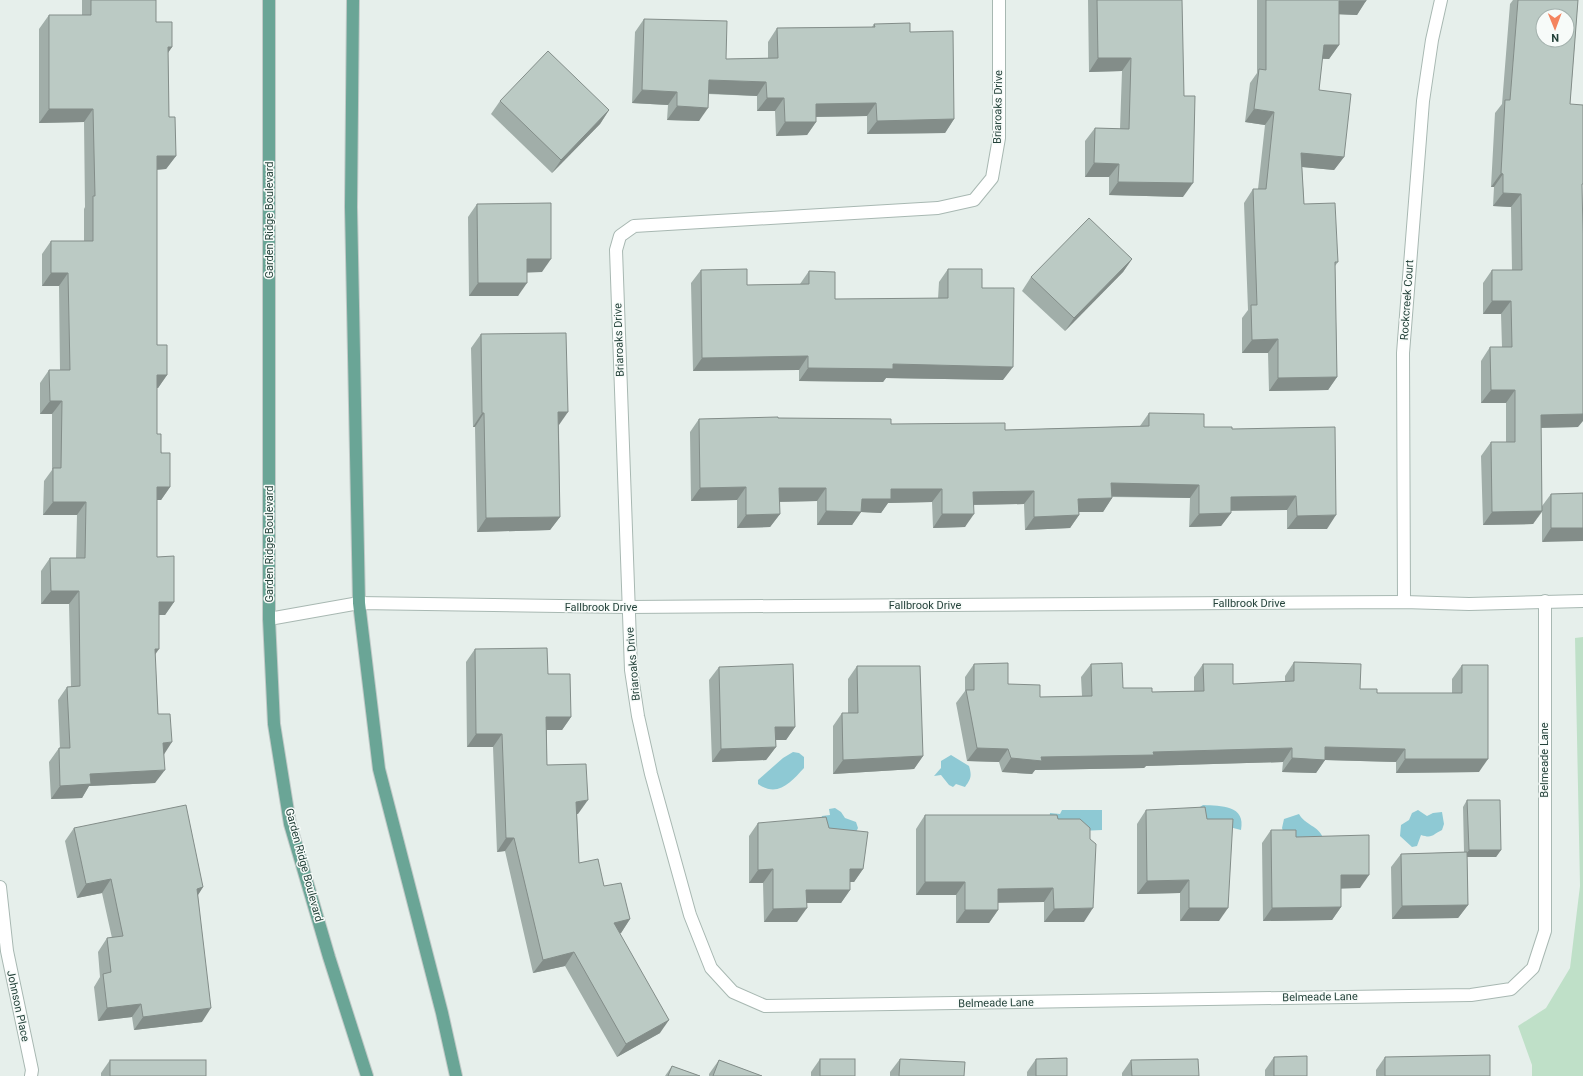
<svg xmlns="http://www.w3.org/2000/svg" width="1583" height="1076" font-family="Roboto,sans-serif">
  <rect width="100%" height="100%" fill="#e6efeb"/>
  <polygon fill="#bfe0c8" points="1583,637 1583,1076 1532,1076 1532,1065 1518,1026 1546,1008 1570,968 1580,886 1575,638"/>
  <g fill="#8ec9d4">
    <path d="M793,752l6,1 5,4v11c-13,14 -26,30 -46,16v-4l25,-22z"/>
    <path d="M951,755l18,11c3,10 2,13 -4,21l-9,-3 -3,3 -4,-2 -8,-10 -7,1 7,-8v-7z"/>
    <path d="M1203,805c18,1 43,0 38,25l-35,-9 -9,-12z"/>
    <polygon points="835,808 841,812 845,818 856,822 858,828 854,836 822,830 820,823 822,816 830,815 829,809"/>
    <polygon points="1062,810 1102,810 1102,830 1080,831 1049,824 1050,813 1060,814"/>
    <path d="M1418,810l9,6 6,-3 9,-1 2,12 -2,6c-9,4 -9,9 -21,5l-4,11 -5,1 -12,-11 1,-11 8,-5 3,-7z"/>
    <path d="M1299,814c6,11 20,12 24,24l-6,6 -33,-10 -2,-6 2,-9z"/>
  </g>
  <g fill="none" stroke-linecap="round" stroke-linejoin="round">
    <g stroke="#a8b8b2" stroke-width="14">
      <g id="minor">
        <polyline points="999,0 999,138 992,178 974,200 938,208 634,226 620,236 616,250 631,670 638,716 651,774 690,915 711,968 733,992 765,1006 1471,995 1511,989 1533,968 1545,931 1545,601"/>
        <polyline points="1404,602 1403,353 1423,101 1432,40 1441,0"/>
        <polyline points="269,619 359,603 628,607 1404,602 1469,604 1583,601"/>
        <polyline points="0,887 7,951 32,1070 31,1076"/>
      </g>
    </g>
    <g stroke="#c2cac8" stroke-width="14">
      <g id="major">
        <polyline points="269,0 269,619 274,724 290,824 329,957 367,1076"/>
        <polyline points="353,0 351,207 359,603 379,769 442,1013 456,1076"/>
      </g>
    </g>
    <use href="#minor" stroke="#fff" stroke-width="12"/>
    <use href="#major" stroke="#6aa596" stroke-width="12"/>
  </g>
  <g fill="#a1aea9">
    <polygon points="82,0 156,0 156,22 172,47 168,53 169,117 176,156 166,169 157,170 157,345 167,375 158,388 157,388 157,434 170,487 161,500 157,500 157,557 174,602 165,615 159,615 155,654 158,714 164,754 155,783 89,786 82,798 51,799 49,762 59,748 60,748 58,700 67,687 71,687 69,604 41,604 41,571 50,558 76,558 77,515 43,515 44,481 52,470 52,414 40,414 40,383 49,370 60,370 59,286 42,286 42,254 51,241 84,241 84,209 85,207 84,122 39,123 39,29 49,15 82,15"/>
    <polygon points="1088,0 1182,0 1183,197 1109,195 1109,177 1085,177 1085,141 1095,128 1120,129 1122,71 1089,72"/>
    <polygon points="1257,0 1366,0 1357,15 1339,14 1339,45 1329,59 1322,59 1319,90 1344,157 1334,170 1302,167 1304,204 1338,262 1335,266 1337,377 1328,390 1269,391 1268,353 1242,353 1242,318 1248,310 1244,203 1253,189 1258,189 1265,125 1245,122 1250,83 1257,73"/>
    <polygon points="1513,0 1578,0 1570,104 1582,192 1578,427 1541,428 1542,506 1551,494 1583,493 1542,542 1542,512 1533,524 1483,525 1481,456 1491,442 1506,442 1506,403 1481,403 1481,361 1490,347 1502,347 1501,314 1483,314 1483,283 1492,270 1512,270 1511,207 1493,206 1494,187 1491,187 1495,113 1502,104 1510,4"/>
    <polygon points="644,19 726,59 768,58 768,42 777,28 872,27 874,24 910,32 954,119 945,133 867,134 867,116 816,117 816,122 807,135 776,136 775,111 757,111 757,96 708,94 699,121 667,120 668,105 632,103 635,32"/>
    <polygon points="500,101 609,110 600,124 552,173 491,114"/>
    <polygon points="477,204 542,272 527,272 518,296 469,296 468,217"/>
    <polygon points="1132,259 1123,272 1065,331 1022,291 1031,277"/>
    <polygon points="948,269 982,288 1003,380 886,378 883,382 799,381 799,370 693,371 691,283 701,270 747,285 800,284 809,271 835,299 938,299 939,282"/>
    <polygon points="481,334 559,425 560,517 550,530 477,532 475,427 473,427 471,348"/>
    <polygon points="1149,413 1204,427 1232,429 1327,529 1287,529 1287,510 1231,510 1231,513 1221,526 1189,527 1190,498 1112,497 1112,498 1103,512 1079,512 1079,515 1070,528 1025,530 1024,504 974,505 965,527 933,528 932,502 888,503 881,513 861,512 852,525 817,525 817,501 779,502 780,514 770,527 737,528 737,500 691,501 690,432 699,419 778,418 891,424 1005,430 1140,426"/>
    <polygon points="475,649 548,674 571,717 562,730 547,730 547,765 578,814 577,814 579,863 604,886 630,919 621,933 620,933 660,1033 617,1057 565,966 533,973 505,851 497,852 493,747 467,747 466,662"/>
    <polygon points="1294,662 1360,689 1377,693 1452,693 1452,679 1462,665 1479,772 1396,773 1396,762 1325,760 1316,773 1282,772 1283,762 1146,766 1144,768 1035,770 1032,774 1002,772 999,762 967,761 956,703 965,691 965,677 974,664 1008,684 1040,697 1082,696 1081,677 1091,664 1123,688 1152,692 1194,691 1194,677 1203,664 1233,684 1285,682 1285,676"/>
    <polygon points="857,666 923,756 914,769 833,774 833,726 842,713 848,713 848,679"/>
    <polygon points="719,667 795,727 786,740 776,740 776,747 766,760 712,762 709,680"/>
    <polygon points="1467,800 1501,850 1496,857 1467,857 1468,905 1458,918 1392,919 1391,867 1401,854 1464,852 1463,807"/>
    <polygon points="1146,810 1219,921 1180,921 1180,893 1137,894 1137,824"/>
    <polygon points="925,815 1058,819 1084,922 1044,922 1044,902 998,902 998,910 989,923 956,923 956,895 916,895 916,829"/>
    <polygon points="758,823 829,828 863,869 854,882 850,882 850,890 841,903 806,903 797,922 764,922 763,883 749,883 749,836"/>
    <polygon points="74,828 203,887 198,895 202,1022 134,1030 132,1017 98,1021 94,987 100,977 98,952 107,938 112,938 102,893 77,898 65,841"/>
    <polygon points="1271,830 1296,837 1360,888 1341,888 1341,907 1332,920 1263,921 1262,843"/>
    <polygon points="1274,1057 1307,1076 1265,1076 1265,1070"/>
    <polygon points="1385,1057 1490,1076 1376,1076 1376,1070"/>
    <polygon points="820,1059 855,1076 811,1076 811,1072"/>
    <polygon points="900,1059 964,1076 890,1076 890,1072"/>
    <polygon points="1036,1059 1067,1076 1027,1076 1027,1072"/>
    <polygon points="110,1060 206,1076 101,1076 101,1073"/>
    <polygon points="719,1060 762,1076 709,1076 709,1074"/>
    <polygon points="1131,1060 1199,1076 1122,1076 1122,1073"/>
    <polygon points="672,1066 700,1076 665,1076"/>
  </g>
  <g fill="#838d89">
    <polygon points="1339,1 1366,1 1357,15 1330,14"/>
    <polygon points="1324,45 1339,45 1329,59 1314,58"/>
    <polygon points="168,47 172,47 162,61"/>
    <polygon points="1098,58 1131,58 1122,71 1089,72"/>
    <polygon points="709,80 766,82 757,96 699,93"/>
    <polygon points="642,90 677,92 668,105 632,103"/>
    <polygon points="767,98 784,98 775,111 757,111"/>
    <polygon points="876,103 867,116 807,117 816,104"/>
    <polygon points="677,106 708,108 699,121 667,120"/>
    <polygon points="49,109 93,109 84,122 39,123"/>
    <polygon points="1254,109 1274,112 1265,125 1245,122"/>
    <polygon points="609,110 600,124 552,173 561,160"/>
    <polygon points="954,119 945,133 867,134 877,121"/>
    <polygon points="785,122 816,122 807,135 776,136"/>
    <polygon points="1301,153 1344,157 1334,170 1292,166"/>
    <polygon points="157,156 176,156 166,169 148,170"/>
    <polygon points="1094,163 1119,164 1109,177 1085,177"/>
    <polygon points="1501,173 1503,174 1494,187 1491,187"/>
    <polygon points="1118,182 1193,183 1183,197 1109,195"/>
    <polygon points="1503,193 1521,194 1511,207 1493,206"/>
    <polygon points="527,259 551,259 542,272 518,273"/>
    <polygon points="1132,259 1123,272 1065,331 1074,318"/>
    <polygon points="51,273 68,273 59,286 42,286"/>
    <polygon points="478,283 527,283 518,296 469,296"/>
    <polygon points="1492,301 1511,301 1501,314 1483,314"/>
    <polygon points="1278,339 1268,353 1242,353 1252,340"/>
    <polygon points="808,356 799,370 693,371 702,358"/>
    <polygon points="893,364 1013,367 1003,380 886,378 883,382 799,381 808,368"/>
    <polygon points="157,375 167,375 158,388 148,388"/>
    <polygon points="1337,377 1328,390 1269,391 1278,378"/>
    <polygon points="1491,390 1515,390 1506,403 1481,403"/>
    <polygon points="50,401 62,401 52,414 40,414"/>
    <polygon points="558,412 568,412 559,425 549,425"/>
    <polygon points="482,413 484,413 475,427 473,427"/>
    <polygon points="1583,414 1583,421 1578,427 1531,428 1541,415"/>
    <polygon points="1111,483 1199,485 1190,498 1102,496"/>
    <polygon points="157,487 170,487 161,500 148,500"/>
    <polygon points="746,487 737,500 691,501 700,488"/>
    <polygon points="779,488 826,488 817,501 770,502"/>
    <polygon points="891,489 942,489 932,502 888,503 881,513 861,512 852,525 817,525 826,511"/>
    <polygon points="1034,491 1024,504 964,505 973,492"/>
    <polygon points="1296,496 1287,510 1221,511 1231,497"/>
    <polygon points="1112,498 1103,512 1069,512 1078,499"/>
    <polygon points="53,502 86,502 77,515 43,515"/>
    <polygon points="1542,511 1533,524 1483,525 1492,512"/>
    <polygon points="1231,513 1221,526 1189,527 1199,514"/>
    <polygon points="780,514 770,527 737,528 746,515"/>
    <polygon points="942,514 974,514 965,527 933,528"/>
    <polygon points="1079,515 1070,528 1025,530 1034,517"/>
    <polygon points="1336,515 1327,529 1287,529 1297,516"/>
    <polygon points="560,517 550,530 477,532 486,518"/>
    <polygon points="1551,528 1583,528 1583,541 1542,542"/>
    <polygon points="51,591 79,591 69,604 41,604"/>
    <polygon points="159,602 174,602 165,615 149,615"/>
    <polygon points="155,649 159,649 150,662"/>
    <polygon points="546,717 571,717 562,730 537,730"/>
    <polygon points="775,727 795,727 786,740 766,740"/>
    <polygon points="476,734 502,734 493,747 467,747"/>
    <polygon points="172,742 163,756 163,743"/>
    <polygon points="776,747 766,760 712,762 721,749"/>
    <polygon points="1325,747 1405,749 1396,762 1325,760 1316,773 1282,772 1292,758"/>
    <polygon points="977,748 1008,749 999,762 967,761"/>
    <polygon points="1292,748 1283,762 1146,766 1144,768 1035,770 1032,774 1002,772 1011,758 1153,752"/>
    <polygon points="923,756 914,769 833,774 843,760"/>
    <polygon points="1405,759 1488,759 1479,772 1396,773"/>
    <polygon points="165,770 155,783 89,786 82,798 51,799 60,786 90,774"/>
    <polygon points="588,800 578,814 567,815 576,802"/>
    <polygon points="506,838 514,838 505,851 497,852"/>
    <polygon points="1469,850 1501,850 1496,857 1464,857"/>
    <polygon points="773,869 763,883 749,883 758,870"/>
    <polygon points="850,869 863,869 854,882 840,882"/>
    <polygon points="1341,875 1369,875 1360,888 1332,889"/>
    <polygon points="111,879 102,893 77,898 86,884"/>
    <polygon points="1189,880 1180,893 1137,894 1147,881"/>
    <polygon points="925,882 965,882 956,895 916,895"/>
    <polygon points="203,887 194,901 197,889"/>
    <polygon points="1053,888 1044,902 989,903 998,889"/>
    <polygon points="806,890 850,890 841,903 797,903"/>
    <polygon points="1468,905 1458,918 1392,919 1402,906"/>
    <polygon points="1341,907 1332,920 1263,921 1272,908"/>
    <polygon points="807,908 797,922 764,922 773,909"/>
    <polygon points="1093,908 1084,922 1044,922 1054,909"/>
    <polygon points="1189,908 1228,908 1219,921 1180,921"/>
    <polygon points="965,910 998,910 989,923 956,923"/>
    <polygon points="630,919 621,933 605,937 614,923"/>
    <polygon points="574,952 565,966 533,973 543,960"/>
    <polygon points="141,1004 132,1017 98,1021 107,1008"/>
    <polygon points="211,1008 202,1022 134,1030 143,1017"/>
    <polygon points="669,1020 660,1033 617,1057 626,1044"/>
  </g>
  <g fill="#bbcac4" stroke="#838d89" fill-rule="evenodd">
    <polygon points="91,0 156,0 156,22 172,22 172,47 168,47 169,117 175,117 176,156 157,156 157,345 167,345 167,375 157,375 157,434 161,434 161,453 170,453 170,487 157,487 157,557 174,556 174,602 159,602 159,649 155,649 158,714 170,714 172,742 163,743 165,770 90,774 91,784 60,786 59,748 70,748 67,687 80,686 79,591 51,591 50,558 85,558 86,502 53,502 53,468 61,468 62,401 50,401 49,370 70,370 68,273 51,273 51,241 93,241 93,196 95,196 93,109 49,109 49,15 91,15"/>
    <polygon points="1097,0 1182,0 1184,96 1195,96 1193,183 1118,182 1119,164 1094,163 1095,128 1129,129 1131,58 1098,58"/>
    <polygon points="1266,0 1366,0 1366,1 1339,1 1339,45 1324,45 1319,90 1351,94 1344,157 1301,153 1304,204 1335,203 1338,262 1335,262 1337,377 1278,378 1278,339 1252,340 1251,305 1257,305 1253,189 1266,189 1274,112 1254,109 1259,69 1266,70"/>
    <path d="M1518,0h60l-8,104 13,1v79h-1l1,50v180l-42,1 1,96 -50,1 -1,-70h24v-52h-24l-1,-43h22l-1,-46h-19v-31h30l-1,-76 -18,-1v-19l-2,-1 4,-73h5zM1543,16h24v24h-24z"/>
    <polygon points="644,19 727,21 726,59 778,58 777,28 875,27 874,24 910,23 910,32 953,31 954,119 877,121 876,103 816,104 816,122 785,122 784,98 767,98 766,82 709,80 708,108 677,106 677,92 642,90"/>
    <polygon points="548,51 609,110 561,160 500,101"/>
    <polygon points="551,203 551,259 527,259 527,283 478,283 477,204"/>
    <polygon points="1089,218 1132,259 1074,318 1031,277"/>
    <polygon points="747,269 747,285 809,284 809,271 835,272 835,299 948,298 948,269 982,269 982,288 1014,288 1013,367 893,364 893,369 808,368 808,356 702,358 701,270"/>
    <polygon points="566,333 568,412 558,412 560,517 486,518 484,413 482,413 481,334"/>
    <polygon points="1149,413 1204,414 1204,427 1232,427 1232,429 1335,427 1336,515 1297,516 1296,496 1231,497 1231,513 1199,514 1199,485 1111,483 1112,498 1078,499 1079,515 1034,517 1034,491 973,492 974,514 942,514 942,489 891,489 891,499 862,499 861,512 826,511 826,488 779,488 780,514 746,515 746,487 700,488 699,419 778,417 778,418 891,419 891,424 1005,423 1005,430 1149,426"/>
    <polygon points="1583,493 1583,528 1551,528 1551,494"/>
    <polygon points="547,648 548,674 570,674 571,717 546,717 547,765 586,764 588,800 576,802 579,863 598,859 604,886 621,883 630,919 614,923 669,1020 626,1044 574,952 543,960 514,838 506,838 502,734 476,734 475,649"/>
    <polygon points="1294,662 1361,664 1360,689 1377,689 1377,693 1462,693 1462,665 1488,665 1488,759 1405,759 1405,749 1325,747 1325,760 1292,758 1292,748 1153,752 1154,755 1041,757 1042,761 1011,758 1008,749 977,748 966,690 974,690 974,664 1008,663 1008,684 1040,685 1040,697 1092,696 1091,664 1122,663 1123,688 1152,688 1152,692 1204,691 1203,664 1233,664 1233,684 1294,681"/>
    <polygon points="793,664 795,727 775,727 776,747 721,749 719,667"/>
    <polygon points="857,666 920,666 923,756 843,760 842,713 858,713"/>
    <polygon points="1467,800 1500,800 1501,850 1469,850"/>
    <polygon points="186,805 203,887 197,889 211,1008 143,1017 141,1004 107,1008 103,974 111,972 107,938 123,936 111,879 86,884 74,828"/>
    <polygon points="1205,807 1207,819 1233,819 1228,908 1189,908 1189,880 1147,881 1146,810"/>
    <polygon points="925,815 1057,815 1058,819 1080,819 1090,828 1090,839 1096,844 1093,908 1054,909 1053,888 998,889 998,910 965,910 965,882 925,882"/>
    <polygon points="826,817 829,828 868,832 863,869 850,869 850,890 806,890 807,908 773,909 773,869 758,870 758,823"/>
    <polygon points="1271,830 1296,830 1296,837 1369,835 1369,875 1341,875 1341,907 1272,908"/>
    <polygon points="1467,852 1468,905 1402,906 1401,854"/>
    <polygon points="1490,1055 1490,1076 1385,1076 1385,1057"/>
    <polygon points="1307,1056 1307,1076 1274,1076 1274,1057"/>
    <polygon points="1067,1058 1067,1076 1036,1076 1036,1059"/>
    <rect x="820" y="1059" width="35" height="17"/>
    <polygon points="900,1059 965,1062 964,1076 899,1076"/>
    <polygon points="1198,1059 1199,1076 1132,1076 1131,1060"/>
    <rect x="110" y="1060" width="96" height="16"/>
    <polygon points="719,1060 762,1076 713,1076"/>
    <polygon points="672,1066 700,1076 668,1076"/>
  </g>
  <g text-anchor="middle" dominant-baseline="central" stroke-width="3" stroke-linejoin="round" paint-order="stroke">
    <g font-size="11" fill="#24423a" stroke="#f7fbf9">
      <text transform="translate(998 107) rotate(-89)">Briaroaks Drive</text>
      <text transform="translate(269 220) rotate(-90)">Garden Ridge Boulevard</text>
      <text transform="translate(1407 300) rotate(-86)">Rockcreek Court</text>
      <text transform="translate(619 340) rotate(-92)">Briaroaks Drive</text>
      <text transform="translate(269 544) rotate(-90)">Garden Ridge Boulevard</text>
      <text x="1249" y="603">Fallbrook Drive</text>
      <text x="925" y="605">Fallbrook Drive</text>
      <text x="601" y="607">Fallbrook Drive</text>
      <text transform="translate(633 664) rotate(-95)">Briaroaks Drive</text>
      <text transform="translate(1544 760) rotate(-90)">Belmeade Lane</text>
      <text transform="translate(304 865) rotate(75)">Garden Ridge Boulevard</text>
      <text transform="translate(1320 997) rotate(-1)">Belmeade Lane</text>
      <text transform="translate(996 1003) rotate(-1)">Belmeade Lane</text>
      <text transform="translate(18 1006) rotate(78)">Johnson Place</text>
    </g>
  </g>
  <g transform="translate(1555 28) rotate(179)"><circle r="19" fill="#f7fbf9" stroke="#a3b1ad"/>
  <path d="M0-3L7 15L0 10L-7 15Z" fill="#f4845f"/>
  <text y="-6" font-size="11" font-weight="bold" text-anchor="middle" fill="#24423a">N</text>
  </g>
</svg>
